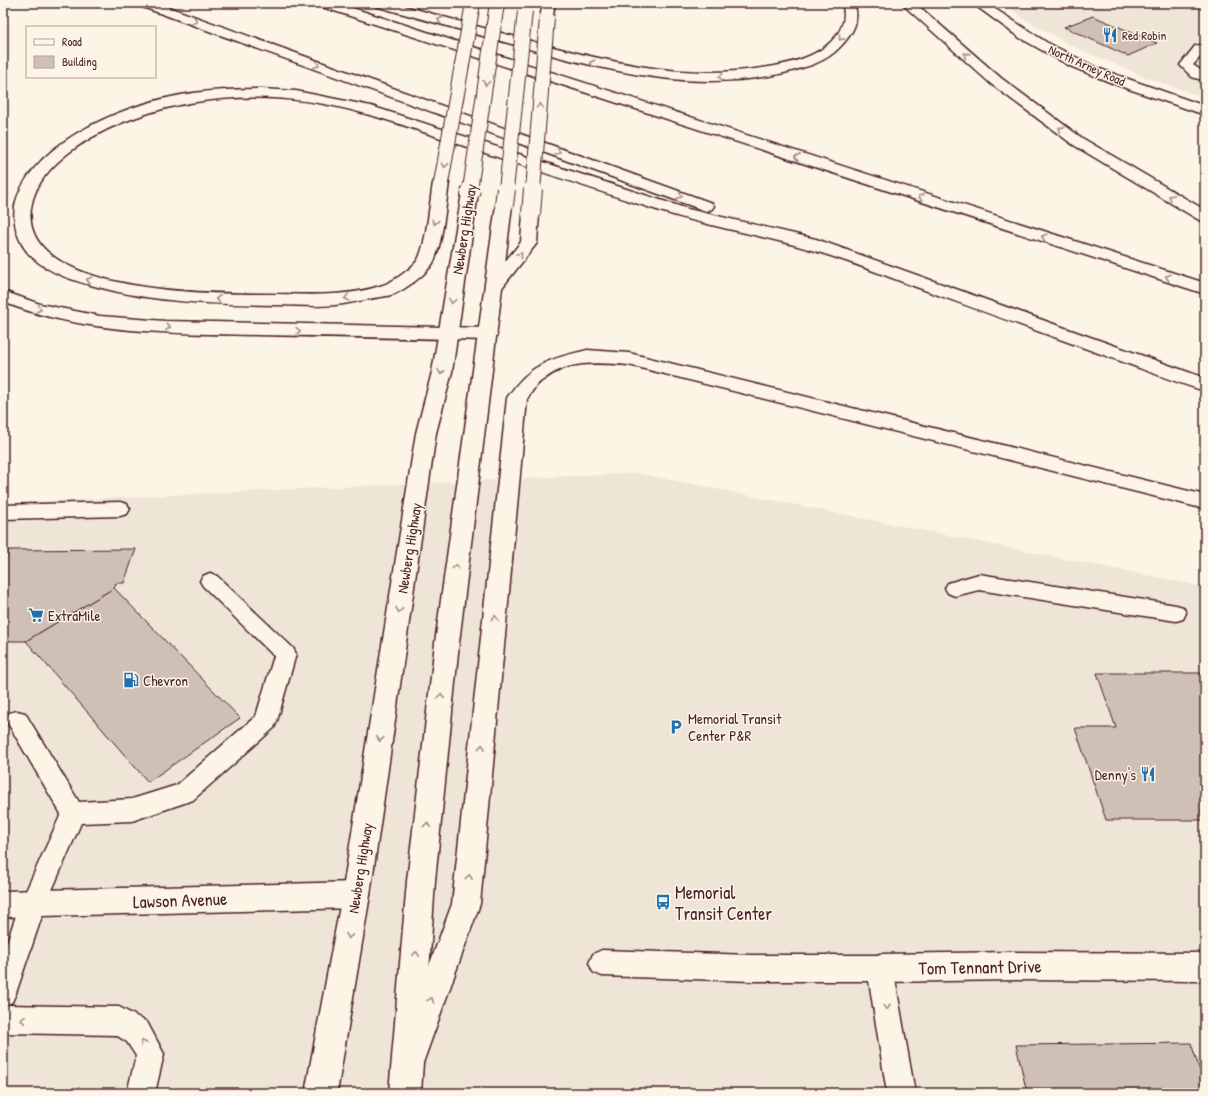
<svg xmlns="http://www.w3.org/2000/svg" width="1208" height="1096" font-family="'Patrick Hand',sans-serif">
  <rect width="100%" height="100%" fill="#fcf5e5"/>
  <filter id="ink" filterUnits="userSpaceOnUse"><feTurbulence type="fractalNoise" baseFrequency=".025" numOctaves="2"/><feDisplacementMap in="SourceGraphic" scale="8" xChannelSelector="R" yChannelSelector="G"/><feConvolveMatrix kernelMatrix="1 2 1 2 8 2 1 2 1" color-interpolation-filters="sRGB"/></filter>
  <g filter="url(#ink)">
    <g fill="#eee5d7">
      <polygon points="1002,3 1205,3 1205,98 1150,79 1076,48 1024,19"/>
      <polygon points="637,473 1205,587 1205,1093 3,1093 3,503"/>
    </g>
    <g fill="#cfc0b7" stroke="#4a1f2b">
      <polygon points="1093,16 1157,43 1128,56 1064,27"/>
      <polygon points="136,549 124,583 116,583 114,588 26,641 3,641 3,563 9,550"/>
      <polygon points="114,588 240,718 148,782 26,641"/>
      <polygon points="1097,673 1205,673 1205,820 1106,820 1075,728 1116,728"/>
      <polygon points="1191,1043 1205,1086 1205,1093 1027,1093 1016,1045"/>
    </g>
    <g fill="none" stroke-linecap="round" stroke-linejoin="round">
      <g stroke="#4a1f2b" stroke-width="3">
        <g id="service">
          <polygon points="1205,44 1205,52 1193,65 1205,73 1205,81 1192,77 1180,65 1195,46"/>
          <polygon points="120,502 127,504 130,509 127,514 120,516 3,519 3,505"/>
          <polygon points="210,573 217,576 293,648 296,654 277,721 274,728 193,800 132,821 81,823 46,904 16,993 12,1002 5,1005 119,1007 147,1022 164,1054 155,1093 127,1093 136,1056 127,1042 116,1035 3,1033 3,954 20,904 61,814 6,720 9,713 17,711 25,713 79,802 132,799 177,785 256,716 274,656 203,586 200,581 203,576"/>
          <polygon points="979,574 1176,605 1183,607 1186,613 1183,619 1176,621 979,590 955,596 948,593 945,588 948,583"/>
          <polygon points="602,950 751,955 880,955 889,959 893,968 915,1093 887,1093 869,981 751,981 602,976 593,972 589,963 593,954"/>
        </g>
      </g>
      <g stroke="#4a1f2b" stroke-width="3">
        <polygon id="minor" points="1015,952 1205,953 1205,981 1015,980 880,982 870,978 865,968 870,958 880,954"/>
      </g>
      <g stroke="#4a1f2b" stroke-width="3">
        <polygon id="tertiary" points="356,882 366,886 370,895 366,904 356,908 3,917 3,891"/>
      </g>
      <g stroke="#4a1f2b" stroke-width="3">
        <polygon id="secondary" points="972,3 986,3 1046,42 1097,68 1205,106 1205,115 1117,85 1070,66 1020,38"/>
      </g>
      <g stroke="#4a1f2b" stroke-width="3">
        <g id="primary">
          <polygon points="470,188 476,190 478,193 452,372 436,433 370,895 337,1093 305,1093 342,895 416,433 432,372 462,193 464,190"/>
          <polygon points="504,200 510,202 512,205 459,643 435,881 421,1093 389,1093 407,881 435,643 496,205 498,202"/>
        </g>
      </g>
      <g stroke="#4a1f2b" stroke-width="3">
        <g id="motorway">
          <polygon points="139,3 157,3 712,203 714,206 712,209 706,211 700,209 140,6"/>
          <polygon points="318,3 337,3 1205,283 1205,294 319,6"/>
          <path d="M374,3h20c43,12 86,24 129,36 79,21 157,42 239,29 22,-3 45,-8 63,-21 14,-11 23,-26 17,-44h12c7,18 -2,32 -15,45 -13,14 -33,19 -51,24 -92,23 -184,-2 -273,-27 -46,-13 -93,-26 -140,-39z"/>
          <polygon points="543,3 555,3 552,21 547,22 540,18"/>
          <polygon points="901,3 915,3 1001,78 1082,138 1205,210 1205,222 1199,220 1072,144 991,84"/>
          <path d="M261,89l35,2 75,15 317,103 128,30 389,139v13c-31,-9 -62,-22 -93,-33 -64,-23 -128,-46 -193,-70 -33,-12 -67,-26 -101,-36 -54,-17 -110,-25 -164,-43 -62,-20 -124,-41 -187,-62 -33,-11 -67,-24 -101,-33 -75,-22 -156,-23 -229,3 -36,12 -90,41 -103,79 -33,98 176,98 230,98 38,0 79,4 116,-8 11,-3 29,-15 37,-25 9,-12 13,-61 16,-78l2,-3h12l2,3c-3,18 -7,70 -18,83 -8,10 -25,23 -37,28 -8,3 -17,3 -25,5 -11,2 -23,5 -34,6 -19,2 -40,0 -60,0 -60,-1 -119,-2 -177,-18 -23,-6 -48,-13 -66,-30 -15,-14 -22,-39 -15,-59 23,-62 115,-96 176,-105 23,-3 45,-4 68,-4z"/>
          <polygon points="531,209 537,211 539,214 537,243 501,289 495,290 489,289 486,285 521,242 523,214 525,211"/>
          <path d="M3,291l37,13 60,12 65,5 323,7 7,2 2,4 -2,4 -7,2c-77,-2 -154,-4 -231,-5 -85,-2 -174,-1 -254,-33z"/>
          <path d="M587,350l42,3 576,142v14l-576,-144c-32,-2 -59,-6 -86,15 -7,4 -12,13 -16,19l-47,505 -57,159 -4,11 -11,4 -11,-4 -4,-11 59,-159 55,-506c22,-34 43,-39 80,-48z"/>
        </g>
      </g>
      <use href="#service" fill="#fcf5e5" fill-rule="evenodd"/>
      <use href="#minor" fill="#fcf5e5" fill-rule="evenodd"/>
      <use href="#tertiary" fill="#fcf5e5" fill-rule="evenodd"/>
      <use href="#secondary" fill="#fcf5e5" fill-rule="evenodd"/>
      <use href="#primary" fill="#fcf5e5" fill-rule="evenodd"/>
      <use href="#motorway" fill="#fcf5e5" fill-rule="evenodd"/>
      <g stroke="#4a1f2b" stroke-width="16" stroke-linecap="butt">
        <g id="primary-bridge-far1">
          <polyline points="470,190 497,3"/>
          <polyline points="506,190 525,11"/>
        </g>
      </g>
      <g stroke="#4a1f2b" stroke-width="20" stroke-linecap="butt">
        <g id="primary-bridge">
          <polyline points="470,193 471,189"/>
          <polyline points="504,205 506,189"/>
        </g>
      </g>
      <g stroke="#4a1f2b" stroke-width="16" stroke-linecap="butt">
        <g id="motorway-bridge-far1">
          <polyline points="441,183 473,3"/>
          <polyline points="533,190 547,18"/>
        </g>
      </g>
      <g stroke="#4a1f2b" stroke-width="20" stroke-linecap="butt">
        <polyline id="motorway-bridge" points="531,214 533,189"/>
      </g>
      <use href="#primary-bridge-far1" stroke="#fcf5e5" stroke-width="14"/>
      <use href="#primary-bridge" stroke="#fcf5e5" stroke-width="18"/>
      <use href="#motorway-bridge-far1" stroke="#fcf5e5" stroke-width="14"/>
      <use href="#motorway-bridge" stroke="#fcf5e5" stroke-width="18"/>
    </g>
    <defs><path id="oneway-chevron" d="M-2-3.5L2.5 0L-2 3.5" fill="none" stroke-width="1.6" stroke-linecap="round" stroke-linejoin="round"/></defs>
    <g stroke="#a38a88">
      <use href="#oneway-chevron" transform="translate(440 20) rotate(-164)"/>
      <use href="#oneway-chevron" transform="translate(195 21) rotate(20)"/>
      <use href="#oneway-chevron" transform="translate(841 38) rotate(131)"/>
      <use href="#oneway-chevron" transform="translate(966 55) rotate(-140)"/>
      <use href="#oneway-chevron" transform="translate(592 63) rotate(-166)"/>
      <use href="#oneway-chevron" transform="translate(317 65) rotate(20)"/>
      <use href="#oneway-chevron" transform="translate(721 77) rotate(177)"/>
      <use href="#oneway-chevron" transform="translate(486 83) rotate(98)"/>
      <use href="#oneway-chevron" transform="translate(540 106) rotate(-85)"/>
      <use href="#oneway-chevron" transform="translate(1061 129) rotate(-144)"/>
      <use href="#oneway-chevron" transform="translate(558 152) rotate(20)"/>
      <use href="#oneway-chevron" transform="translate(797 157) rotate(-162)"/>
      <use href="#oneway-chevron" transform="translate(445 165) rotate(100)"/>
      <use href="#oneway-chevron" transform="translate(680 196) rotate(20)"/>
      <use href="#oneway-chevron" transform="translate(921 197) rotate(-162)"/>
      <use href="#oneway-chevron" transform="translate(1171 197) rotate(-149)"/>
      <use href="#oneway-chevron" transform="translate(435 222) rotate(100)"/>
      <use href="#oneway-chevron" transform="translate(1044 237) rotate(-162)"/>
      <use href="#oneway-chevron" transform="translate(520 255) rotate(-50)"/>
      <use href="#oneway-chevron" transform="translate(1168 277) rotate(-162)"/>
      <use href="#oneway-chevron" transform="translate(89 280) rotate(-165)"/>
      <use href="#oneway-chevron" transform="translate(347 298) rotate(169)"/>
      <use href="#oneway-chevron" transform="translate(218 299) rotate(-178)"/>
      <use href="#oneway-chevron" transform="translate(452 301) rotate(99)"/>
      <use href="#oneway-chevron" transform="translate(39 309) rotate(14)"/>
      <use href="#oneway-chevron" transform="translate(168 327) rotate(2)"/>
      <use href="#oneway-chevron" transform="translate(298 331) rotate(1)"/>
      <use href="#oneway-chevron" transform="translate(441 372) rotate(101)"/>
      <use href="#oneway-chevron" transform="translate(456 567) rotate(-83)"/>
      <use href="#oneway-chevron" transform="translate(399 610) rotate(99)"/>
      <use href="#oneway-chevron" transform="translate(495 618) rotate(-84)"/>
      <use href="#oneway-chevron" transform="translate(441 696) rotate(-84)"/>
      <use href="#oneway-chevron" transform="translate(380 739) rotate(99)"/>
      <use href="#oneway-chevron" transform="translate(482 747) rotate(-84)"/>
      <use href="#oneway-chevron" transform="translate(427 825) rotate(-84)"/>
      <use href="#oneway-chevron" transform="translate(469 877) rotate(-84)"/>
      <use href="#oneway-chevron" transform="translate(349 936) rotate(100)"/>
      <use href="#oneway-chevron" transform="translate(416 954) rotate(-86)"/>
      <use href="#oneway-chevron" transform="translate(431 1000) rotate(-70)"/>
      <use href="#oneway-chevron" transform="translate(887 1007) rotate(81)"/>
      <use href="#oneway-chevron" transform="translate(23 1020) rotate(-179)"/>
      <use href="#oneway-chevron" transform="translate(143 1043) rotate(-119)"/>
    </g>
  </g>
  <defs>
    <g id="restaurant-bare" transform="scale(1.2)"><path d="M-5-6h1v4h1v-4h1v4h1v-4h1v5L-1.5 .5V6h-2V.5L-5-1ZM5-6V6H3V1.5H1.5Q1.5-4 5-6Z" fill="#1f6fb2" stroke="#fcf5e5" stroke-width="2.5" paint-order="stroke"/></g>
    <g id="supermarket-bare" transform="scale(1.2)"><path d="M-6-5.5h2.5l.6 2H6L4.5 2H-2.5L-4.4-4H-6ZM-1.5 3.2a1.3 1.3 0 1 0 .1 0ZM3 3.2a1.3 1.3 0 1 0 .1 0Z" fill="#1f6fb2" stroke="#fcf5e5" stroke-width="2.5" paint-order="stroke"/></g>
    <g id="fuel-bare" transform="scale(1.2)"><path d="M-5.5-6h7V0h2V4h1.3V-2.5L3-4.5l.8-.8L6-3V5H2.5V1h-1V6h-7ZM-4.2-4.7v3.2H.2V-4.7Z" fill="#1f6fb2" stroke="#fcf5e5" stroke-width="2.5" paint-order="stroke"/></g>
    <g id="parking-bare" transform="scale(1.2)"><path d="M-3.5-5.5H1a3.5 3.5 0 0 1 0 7H-1V5.5H-3.5ZM-1-3.4V-.6H.8a1.4 1.4 0 0 0 0-2.8Z" fill="#1f6fb2" stroke="#fcf5e5" stroke-width="2.5" paint-order="stroke"/></g>
    <g id="bus-bare" transform="scale(1.2)"><path d="M-5-6H5V4H4V6H2V4H-2V6H-4V4H-5ZM-3.5-4V0h7V-4ZM-3.5 1.2v1.5H-2V1.2ZM2 1.2v1.5H3.5V1.2Z" fill="#1f6fb2" stroke="#fcf5e5" stroke-width="2.5" paint-order="stroke"/></g>
  </defs>
  <g fill-rule="evenodd">
    <use href="#restaurant-bare" x="1110" y="35"/>
    <use href="#supermarket-bare" x="36" y="615"/>
    <use href="#fuel-bare" x="131" y="680"/>
    <use href="#parking-bare" x="676" y="727"/>
    <use href="#restaurant-bare" x="1148" y="774"/>
    <use href="#bus-bare" x="663" y="902"/>
  </g>
  <g text-anchor="middle" dominant-baseline="central" stroke-width="3" stroke-linejoin="round" paint-order="stroke">
    <g font-size="13" fill="#4a1f2b" stroke="#fcf5e5" text-anchor="start">
      <text x="1122" y="35">Red Robin</text>
    </g>
    <g font-size="13" fill="#4a1f2b" stroke="#fcf5e5">
      <text transform="translate(1087 65) rotate(24)">North Arney Road</text>
    </g>
    <g font-size="15" fill="#4a1f2b" stroke="#fcf5e5">
      <text transform="translate(464 229) rotate(-81)">Newberg Highway</text>
      <text transform="translate(409 548) rotate(-81)">Newberg Highway</text>
      <text transform="translate(360 868) rotate(-81)">Newberg Highway</text>
    </g>
    <g font-size="15" fill="#4a1f2b" stroke="#fcf5e5" text-anchor="start">
      <text x="48" y="615">ExtraMile</text>
      <text x="143" y="680">Chevron</text>
      <text x="688" y="718">Memorial Transit<tspan x="688" dy="17">Center P&amp;R</tspan></text>
      <text x="1136" y="774" text-anchor="end">Denny's</text>
    </g>
    <g font-size="18" fill="#4a1f2b" stroke="#fcf5e5" text-anchor="start">
      <text x="675" y="892">Memorial<tspan x="675" dy="21">Transit Center</tspan></text>
    </g>
    <g font-size="18" fill="#4a1f2b" stroke="#fcf5e5">
      <text transform="translate(180 900) rotate(-2)">Lawson Avenue</text>
      <text transform="translate(980 967) rotate(-1)">Tom Tennant Drive</text>
    </g>
  </g>
  <rect width="1208" height="1096" fill="none" stroke="#fcf5e5" stroke-width="16"/>
  <rect x="8" y="8" width="1192" height="1080" fill="none" stroke="#4a1f2b" stroke-width="1.5" filter="url(#ink)"/>
  <rect x="26" y="26" width="130" height="52" fill="#fcf5e5" stroke="#b59f9b"/>
  <rect x="34" y="39" width="20" height="6" fill="#fcf5e5" stroke="#b59f9b"/>
  <text x="62" y="46" font-size="12" fill="#4a1f2b">Road</text>
  <rect x="34" y="56" width="20" height="12" fill="#cfc0b7" stroke="#b59f9b"/>
  <text x="62" y="66" font-size="12" fill="#4a1f2b">Building</text>
</svg>
